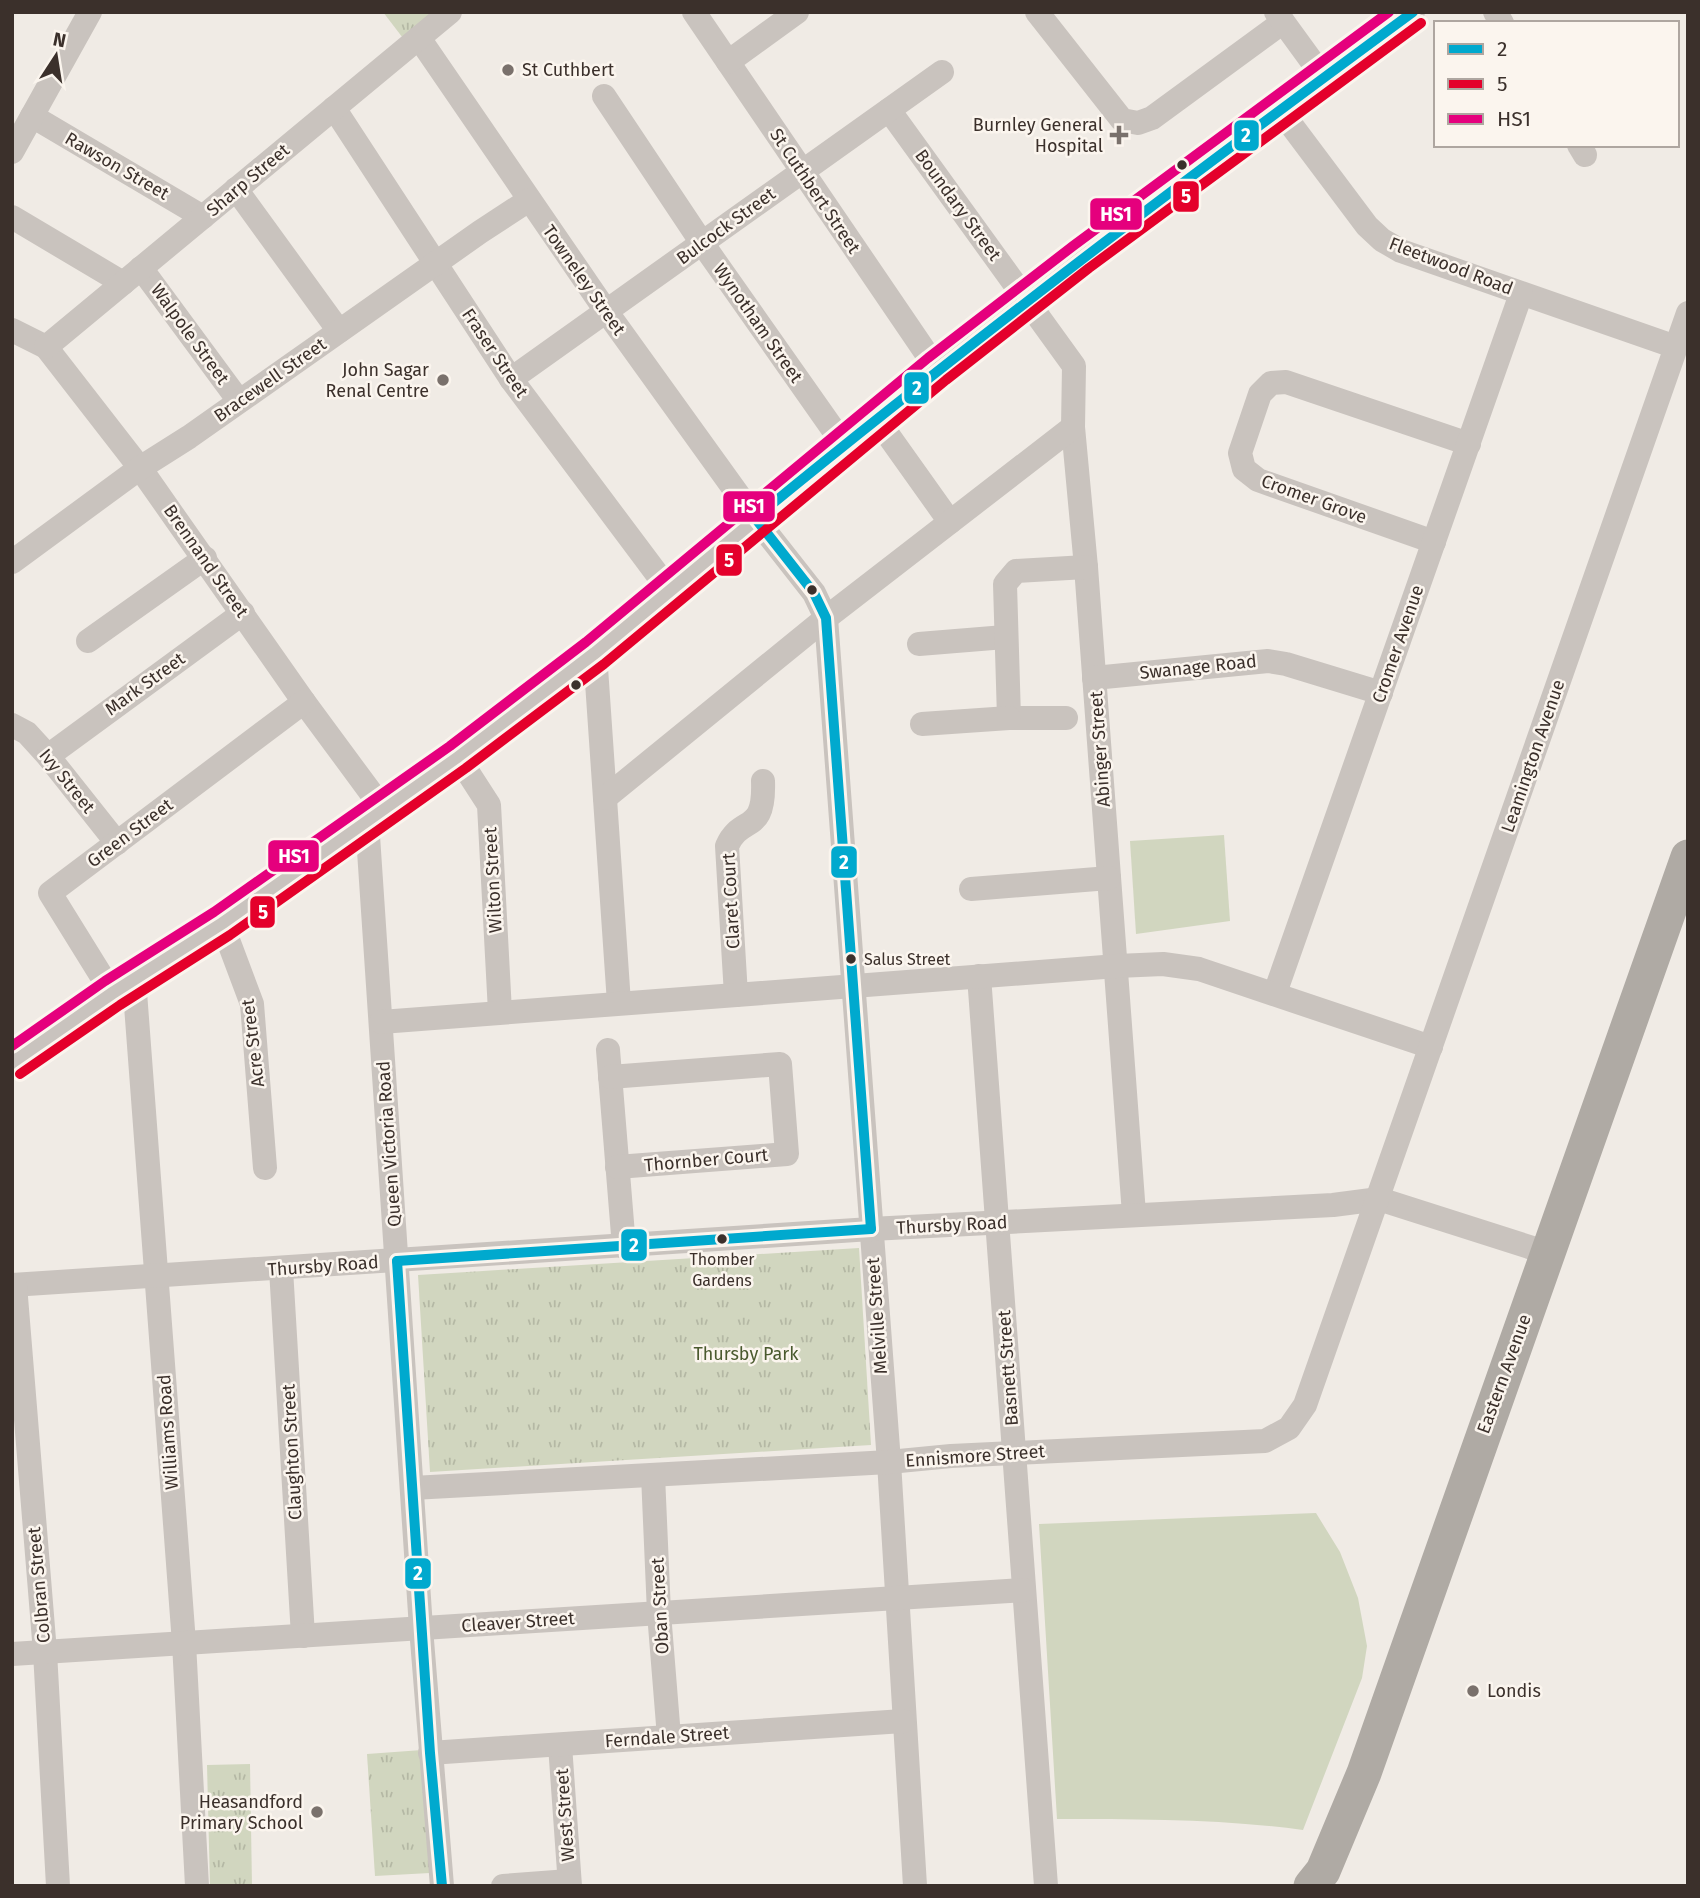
<svg xmlns="http://www.w3.org/2000/svg" width="1700" height="1898" font-family="'Fira Sans',sans-serif">
  <defs>
    <pattern id="park-tufts" width="24" height="20" patternUnits="userSpaceOnUse" patternTransform="scale(1.75)"><rect width="24" height="20" fill="#d1d6bf"/><path d="M3 7l-1-3M5 7V3M7 7l1-3M15 17l-1-3M17 17v-4M19 17l1-3" fill="none" stroke="#b4b8a4"/></pattern>
  </defs>
  <rect width="100%" height="100%" fill="#f0ebe5"/>
  <g fill="url(#park-tufts)">
    <polygon points="383,12 450,12 409,46"/>
    <polygon points="859,1248 871,1445 430,1472 418,1275"/>
    <polygon points="422,1750 430,1873 375,1876 367,1754"/>
    <polygon points="250,1764 252,1886 210,1886 207,1765"/>
  </g>
  <g fill="#d1d6bf">
    <polygon points="1224,835 1230,921 1136,934 1130,841"/>
    <path d="M1316,1513l24,39 18,46 9,48 -5,32 -59,152c-81,-11 -163,-11 -246,-11l-18,-295z"/>
  </g>
  <g fill="none" stroke-linecap="round" stroke-linejoin="round">
    <g stroke="#c9c3be" stroke-width="24">
      <polyline points="694,12 937,369"/>
      <polyline points="1037,12 1122,120 1138,123 1152,118 1283,22"/>
      <polyline points="1276,12 1324,78"/>
      <polyline points="1495,12 1502,23"/>
      <polyline points="419,38 606,311 755,518 814,593 826,618 889,1462 915,1886"/>
      <polyline points="728,62 797,12"/>
      <polyline points="604,96 702,243 844,445"/>
      <polyline points="334,108 511,379 669,590"/>
      <polyline points="889,110 1074,366 1073,427 1086,567 1134,1214"/>
      <polyline points="1280,110 1367,226 1382,240 1401,251 1676,347"/>
      <polyline points="32,116 203,217"/>
      <polyline points="1579,145 1585,155"/>
      <polyline points="12,152 90,12"/>
      <polyline points="236,189 339,331"/>
      <polyline points="12,217 123,283"/>
      <polyline points="141,268 239,401"/>
      <polyline points="12,330 46,347 140,468 304,702 383,809"/>
      <polyline points="46,347 450,12"/>
      <polyline points="511,379 942,72"/>
      <polyline points="876,418 950,522"/>
      <polyline points="1434,542 1258,480 1244,469 1240,453 1260,394 1271,383 1286,382 1469,444"/>
      <polyline points="12,562 140,468 189,437 480,232 529,200"/>
      <polyline points="88,641 205,558"/>
      <polyline points="919,644 1005,637"/>
      <polyline points="595,653 619,1003"/>
      <polyline points="1094,678 1268,661 1286,664 1381,693"/>
      <polyline points="1066,718 1009,718 1005,584 1016,571 1086,567"/>
      <polyline points="922,724 1009,718"/>
      <polyline points="12,725 27,733 48,756 117,843"/>
      <polyline points="48,756 243,613"/>
      <polyline points="458,757 489,805 500,1012"/>
      <polyline points="605,798 826,618 1073,427"/>
      <polyline points="367,821 421,1628 442,1886"/>
      <polyline points="971,889 1109,878"/>
      <polyline points="222,924 252,1004 265,1168"/>
      <polyline points="979,976 1046,1886"/>
      <polyline points="134,979 184,1643 197,1886"/>
      <polyline points="112,993 50,893 304,702"/>
      <polyline points="1275,993 1521,294"/>
      <path d="M736,995l-9,-149c14,-32 38,-10 36,-65"/>
      <polyline points="381,1022 1117,966 1163,964 1199,969 1431,1047"/>
      <polyline points="608,1050 624,1247"/>
      <polyline points="12,1063 112,993 222,924 458,757 595,653 937,369 1081,257 1413,12"/>
      <polyline points="610,1077 780,1064 787,1154 617,1167"/>
      <polyline points="281,1269 303,1636"/>
      <polyline points="12,1285 871,1229 1333,1205 1379,1199 1548,1253"/>
      <polyline points="15,1285 45,1652 58,1886"/>
      <polyline points="653,1475 659,1613 669,1737"/>
      <polyline points="412,1488 889,1462 951,1456 1265,1441 1289,1428 1305,1405 1688,313"/>
      <polyline points="12,1654 1024,1590"/>
      <polyline points="560,1745 570,1886"/>
      <polyline points="430,1753 903,1721"/>
      <polyline points="503,1886 569,1881"/>
    </g>
    <polyline stroke="#afaaa4" stroke-width="35" points="1311,1886 1323,1871 1364,1773 1688,857"/>
    <g stroke="#fbf5ee" stroke-width="16">
      <g id="bus-1">
        <path d="M755,518c214,-176 435,-342 658,-506"/>
        <polyline points="755,518 814,593 826,618 871,1229"/>
        <polyline points="397,1261 430,1753 442,1886"/>
        <polyline points="397,1261 871,1229"/>
      </g>
    </g>
    <g stroke="#fbf5ee" stroke-width="16">
      <polyline id="bus-2" points="20,1074 120,1005 230,935 466,768 604,664 946,380 1089,268 1421,23"/>
    </g>
    <g stroke="#fbf5ee" stroke-width="16">
      <polyline id="bus-3" points="12,1046 105,981 214,912 450,746 586,642 928,358 1073,246 1389,12"/>
    </g>
    <use href="#bus-1" stroke="#00a9ce" stroke-width="10"/>
    <use href="#bus-2" stroke="#e4002b" stroke-width="10"/>
    <use href="#bus-3" stroke="#e5007d" stroke-width="10"/>
  </g>
  <g fill="#7a716c" stroke="#fbf5ee" stroke-width="2.5">
    <circle cx="508" cy="70" r="7"/>
    <path d="M1115.5 124.5h7v7h7v7h-7v7h-7v-7h-7v-7h7z"/>
    <circle cx="443" cy="380" r="7"/>
    <circle cx="1473" cy="1691" r="7"/>
    <circle cx="317" cy="1812" r="7"/>
  </g>
  <g fill="#3b302b" stroke="#fbf5ee" stroke-width="2.5">
    <circle cx="1182" cy="165" r="6"/>
    <circle cx="812" cy="590" r="6"/>
    <circle cx="576" cy="685" r="6"/>
    <circle cx="851" cy="959" r="6"/>
    <circle cx="722" cy="1239" r="6"/>
  </g>
  <g text-anchor="middle" dominant-baseline="central" stroke-width="5" stroke-linejoin="round" paint-order="stroke">
    <g font-size="16" fill="#3b302b" stroke="#fbf5ee" text-anchor="start">
      <text x="864" y="959">Salus Street</text>
      <text x="722" y="1259" text-anchor="middle">Thomber<tspan x="722" dy="21">Gardens</tspan></text>
    </g>
    <g font-size="18" fill="#3b302b" stroke="#fbf5ee" text-anchor="end">
      <text x="522" y="70" text-anchor="start">St Cuthbert</text>
      <text x="1103" y="125">Burnley General<tspan x="1103" dy="21">Hospital</tspan></text>
      <text x="429" y="370">John Sagar<tspan x="429" dy="21">Renal Centre</tspan></text>
      <text x="1487" y="1691" text-anchor="start">Londis</text>
      <text x="303" y="1802">Heasandford<tspan x="303" dy="21">Primary School</tspan></text>
    </g>
    <g font-size="18" fill="#3b302b" stroke="#fbf5ee">
      <text transform="translate(117 166) rotate(30)">Rawson Street</text>
      <text transform="translate(248 180) rotate(-40)">Sharp Street</text>
      <text transform="translate(815 191) rotate(56)">St Cuthbert Street</text>
      <text transform="translate(958 205) rotate(54)">Boundary Street</text>
      <text transform="translate(726 226) rotate(-36)">Bulcock Street</text>
      <text transform="translate(1451 266) rotate(21)">Fleetwood Road</text>
      <text transform="translate(584 280) rotate(55)">Towneley Street</text>
      <text transform="translate(758 323) rotate(55)">Wynotham Street</text>
      <text transform="translate(190 334) rotate(54)">Walpole Street</text>
      <text transform="translate(495 353) rotate(56)">Fraser Street</text>
      <text transform="translate(270 380) rotate(-35)">Bracewell Street</text>
      <text transform="translate(1314 499) rotate(20)">Cromer Grove</text>
      <text transform="translate(206 561) rotate(55)">Brennand Street</text>
      <text transform="translate(1398 644) rotate(-71)">Cromer Avenue</text>
      <text transform="translate(1198 667) rotate(-6)">Swanage Road</text>
      <text transform="translate(145 684) rotate(-36)">Mark Street</text>
      <text transform="translate(1100 749) rotate(-94)">Abinger Street</text>
      <text transform="translate(1533 756) rotate(-71)">Leamington Avenue</text>
      <text transform="translate(67 781) rotate(51)">Ivy Street</text>
      <text transform="translate(130 833) rotate(-37)">Green Street</text>
      <text transform="translate(493 880) rotate(-93)">Wilton Street</text>
      <text transform="translate(731 901) rotate(-93)">Claret Court</text>
      <text transform="translate(253 1043) rotate(-97)">Acre Street</text>
      <text transform="translate(389 1144) rotate(-94)">Queen Victoria Road</text>
      <text transform="translate(706 1160) rotate(-5)">Thornber Court</text>
      <text transform="translate(952 1225) rotate(-3)">Thursby Road</text>
      <text transform="translate(323 1266) rotate(-4)">Thursby Road</text>
      <text transform="translate(877 1316) rotate(-94)">Melville Street</text>
      <text transform="translate(1008 1368) rotate(-94)">Basnett Street</text>
      <text transform="translate(1504 1374) rotate(-70)">Eastern Avenue</text>
      <text transform="translate(168 1432) rotate(-94)">Williams Road</text>
      <text transform="translate(292 1452) rotate(-93)">Claughton Street</text>
      <text transform="translate(975 1456) rotate(-4)">Ennismore Street</text>
      <text transform="translate(39 1585) rotate(-95)">Colbran Street</text>
      <text transform="translate(660 1606) rotate(-93)">Oban Street</text>
      <text transform="translate(518 1622) rotate(-4)">Cleaver Street</text>
      <text transform="translate(667 1737) rotate(-4)">Ferndale Street</text>
      <text transform="translate(565 1815) rotate(-94)">West Street</text>
    </g>
    <g font-size="18" fill="#4a5a2e" stroke="#fbf5ee">
      <text x="746" y="1354">Thursby Park</text>
    </g>
  </g>
  <g stroke="#fbf5ee" stroke-width="2.5">
    <rect x="1233" y="119" width="27" height="33" rx="7" fill="#00a9ce"/>
    <rect x="1172" y="180" width="28" height="33" rx="7" fill="#e4002b"/>
    <rect x="1089" y="197" width="54" height="34" rx="7" fill="#e5007d"/>
    <rect x="903" y="371" width="27" height="34" rx="7" fill="#00a9ce"/>
    <rect x="722" y="490" width="54" height="33" rx="7" fill="#e5007d"/>
    <rect x="715" y="543" width="28" height="34" rx="7" fill="#e4002b"/>
    <rect x="267" y="839" width="53" height="34" rx="7" fill="#e5007d"/>
    <rect x="830" y="845" width="28" height="34" rx="7" fill="#00a9ce"/>
    <rect x="249" y="895" width="27" height="34" rx="7" fill="#e4002b"/>
    <rect x="620" y="1228" width="28" height="34" rx="7" fill="#00a9ce"/>
    <rect x="404" y="1557" width="28" height="33" rx="7" fill="#00a9ce"/>
  </g>
  <g font-size="19" text-anchor="middle" font-weight="bold" fill="#fff">
    <text x="1246" y="142">2</text>
    <text x="1186" y="203">5</text>
    <text x="1116" y="221">HS1</text>
    <text x="917" y="395">2</text>
    <text x="749" y="513">HS1</text>
    <text x="729" y="567">5</text>
    <text x="294" y="863">HS1</text>
    <text x="844" y="869">2</text>
    <text x="263" y="919">5</text>
    <text x="634" y="1252">2</text>
    <text x="418" y="1580">2</text>
  </g>
  <rect width="1700" height="1898" fill="none" stroke="#3b302b" stroke-width="28"/>
  <rect x="1434" y="21" width="245" height="126" fill="#fbf5ee" stroke="#aea6a0" stroke-width="2"/>
  <rect x="1448" y="44" width="35" height="10" fill="#00a9ce" stroke="#aea6a0" stroke-width="2"/>
  <text x="1497" y="56" font-size="21" fill="#3b302b">2</text>
  <rect x="1448" y="79" width="35" height="10" fill="#e4002b" stroke="#aea6a0" stroke-width="2"/>
  <text x="1497" y="91" font-size="21" fill="#3b302b">5</text>
  <rect x="1448" y="114" width="35" height="10" fill="#e5007d" stroke="#aea6a0" stroke-width="2"/>
  <text x="1497" y="126" font-size="21" fill="#3b302b">HS1</text>
  <g transform="translate(56 56) rotate(12)" stroke="#fbf5ee" stroke-width="5" paint-order="stroke">
  <path d="M0-5L12 26L0 18L-12 26Z" fill="#3b302b"/>
  <text y="-10" font-size="19" font-weight="bold" text-anchor="middle" fill="#3b302b">N</text>
  </g>
</svg>
